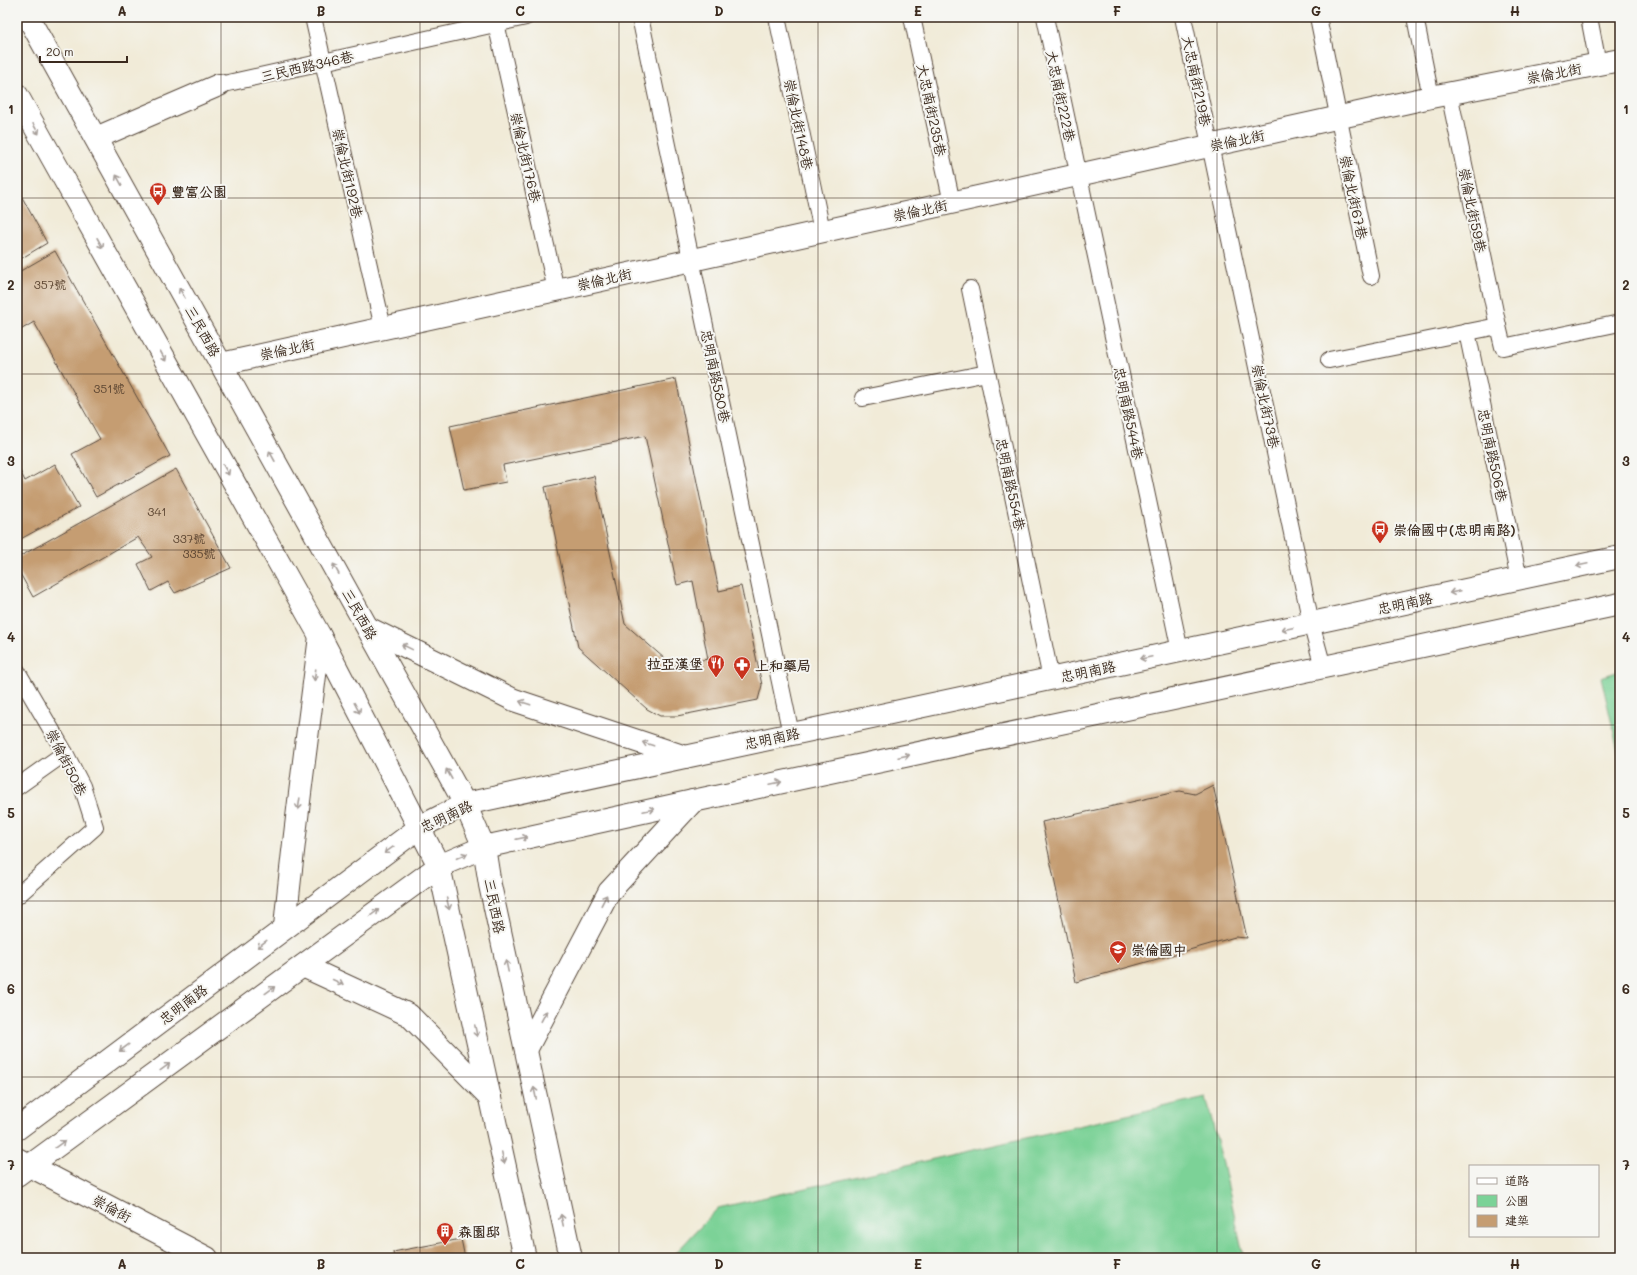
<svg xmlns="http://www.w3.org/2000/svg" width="1637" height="1275" font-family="Mali,'LXGW WenKai TC',sans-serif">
  <rect width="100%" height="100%" fill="#f6f6f2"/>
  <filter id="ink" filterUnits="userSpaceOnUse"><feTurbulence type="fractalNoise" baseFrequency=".025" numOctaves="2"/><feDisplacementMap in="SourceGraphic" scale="8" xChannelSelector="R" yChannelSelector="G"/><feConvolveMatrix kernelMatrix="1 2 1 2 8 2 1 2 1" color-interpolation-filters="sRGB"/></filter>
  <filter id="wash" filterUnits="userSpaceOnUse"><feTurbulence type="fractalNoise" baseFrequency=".012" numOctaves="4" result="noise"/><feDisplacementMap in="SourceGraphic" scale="16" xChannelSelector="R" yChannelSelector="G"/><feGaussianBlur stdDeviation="0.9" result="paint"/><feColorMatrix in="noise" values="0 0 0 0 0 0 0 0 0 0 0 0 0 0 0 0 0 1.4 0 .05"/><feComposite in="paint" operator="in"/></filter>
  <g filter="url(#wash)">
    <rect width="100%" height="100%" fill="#f1ebd8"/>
    <g fill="#7bd297" stroke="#5b7e5a">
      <polygon points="1620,671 1620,759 1601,677"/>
      <polygon points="1206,1097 1223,1164 1244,1258 671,1258 718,1208"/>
    </g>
    <g id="blocks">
      <g fill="#c59d72">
        <polygon points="17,188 47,243 17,261"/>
        <polygon points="55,251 170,456 96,497 72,454 100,439 34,322 17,332 17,273"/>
        <polygon points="676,379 719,591 741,586 762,685 758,700 677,716 660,716 647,709 578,647 545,487 594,476 625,624 673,666 708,659 693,581 677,585 645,436 503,465 506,482 464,490 450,426"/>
        <polygon points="55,464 79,507 17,541 17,465 25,481"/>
        <polygon points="176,469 231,568 175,593 168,582 151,591 138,564 152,557 138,537 33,597 17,568 17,558"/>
        <polygon points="1213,785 1247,938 1235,937 1076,982 1042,822 1180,791 1195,794"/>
        <polygon points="461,1239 465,1258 394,1258 393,1252"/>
      </g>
    </g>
  </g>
  <g filter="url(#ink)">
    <use href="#blocks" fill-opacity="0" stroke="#56473a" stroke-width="1"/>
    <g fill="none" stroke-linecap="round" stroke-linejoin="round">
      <g stroke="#56473a" stroke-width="18">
        <g id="service">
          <polyline points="313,17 383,328"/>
          <polyline points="640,17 791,734"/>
          <polyline points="777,17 822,231"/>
          <polyline points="912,17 952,203"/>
          <polyline points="1045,17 1180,651"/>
          <polyline points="1183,17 1311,623 1323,667"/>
          <polyline points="1318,17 1371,276"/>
          <polyline points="1415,17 1431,97"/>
          <polyline points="1589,17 1598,64"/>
          <polyline points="496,23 556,290"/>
          <polyline points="219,85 526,17"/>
          <polyline points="1449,93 1498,326"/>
          <polyline points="970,289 1051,679"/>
          <polyline points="1467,332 1519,579"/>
          <polyline points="1329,360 1498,326 1503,347 1620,323"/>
          <polyline points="863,398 987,373"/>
          <polyline points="17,671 65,753 82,786 95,827 17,896"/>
          <polyline points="17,787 65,753"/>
        </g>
      </g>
      <g stroke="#56473a" stroke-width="24">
        <g id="minor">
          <polyline points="96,138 219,85"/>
          <polyline points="221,364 1431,97 1620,60"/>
          <polyline points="17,1159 207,1258"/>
        </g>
      </g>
      <g stroke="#56473a" stroke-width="24">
        <g id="tertiary">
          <polyline points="28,17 443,764 465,804 484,847 490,885 571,1258"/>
          <polyline points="17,95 320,636 439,866 525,1258"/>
          <polyline points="368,628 514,700 685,757"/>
          <path d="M285,927c9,-97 23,-194 35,-291"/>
          <polyline points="303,966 409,1015 490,1097"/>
          <polyline points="526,1050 609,892 693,801"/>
        </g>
      </g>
      <g stroke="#56473a" stroke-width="24">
        <g id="secondary">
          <polyline points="17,1129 420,827 465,804 1620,557"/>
          <polyline points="17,1175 439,866 484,847 693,801 1620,604"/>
        </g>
      </g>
      <use href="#service" stroke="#fff" stroke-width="16"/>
      <use href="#minor" stroke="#fff" stroke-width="22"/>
      <use href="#tertiary" stroke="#fff" stroke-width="22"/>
      <use href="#secondary" stroke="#fff" stroke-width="22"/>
    </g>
    <defs><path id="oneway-shaft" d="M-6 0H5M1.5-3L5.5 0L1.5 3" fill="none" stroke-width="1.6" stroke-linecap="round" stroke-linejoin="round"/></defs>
    <g stroke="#a79f9a">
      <use href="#oneway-shaft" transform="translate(36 129) rotate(61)"/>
      <use href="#oneway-shaft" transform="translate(119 180) rotate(-119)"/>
      <use href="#oneway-shaft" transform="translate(100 243) rotate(61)"/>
      <use href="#oneway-shaft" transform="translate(182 293) rotate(-119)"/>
      <use href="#oneway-shaft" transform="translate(163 356) rotate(61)"/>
      <use href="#oneway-shaft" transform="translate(272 456) rotate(-119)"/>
      <use href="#oneway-shaft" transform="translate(226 470) rotate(61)"/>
      <use href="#oneway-shaft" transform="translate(1582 565) rotate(168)"/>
      <use href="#oneway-shaft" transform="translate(336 569) rotate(-119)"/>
      <use href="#oneway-shaft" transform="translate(1455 592) rotate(168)"/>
      <use href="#oneway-shaft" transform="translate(1287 629) rotate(168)"/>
      <use href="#oneway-shaft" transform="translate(407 647) rotate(-154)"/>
      <use href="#oneway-shaft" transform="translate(1146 658) rotate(168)"/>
      <use href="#oneway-shaft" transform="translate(315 675) rotate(97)"/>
      <use href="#oneway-shaft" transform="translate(525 703) rotate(-162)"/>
      <use href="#oneway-shaft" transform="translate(357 708) rotate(62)"/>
      <use href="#oneway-shaft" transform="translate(648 744) rotate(-162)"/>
      <use href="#oneway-shaft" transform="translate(904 756) rotate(-12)"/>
      <use href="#oneway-shaft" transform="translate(449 774) rotate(-119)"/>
      <use href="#oneway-shaft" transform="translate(776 783) rotate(-12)"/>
      <use href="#oneway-shaft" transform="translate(299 804) rotate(98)"/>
      <use href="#oneway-shaft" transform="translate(649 810) rotate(-12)"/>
      <use href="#oneway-shaft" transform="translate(522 838) rotate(-12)"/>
      <use href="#oneway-shaft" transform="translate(389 850) rotate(144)"/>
      <use href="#oneway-shaft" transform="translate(462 856) rotate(-23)"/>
      <use href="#oneway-shaft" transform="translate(604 900) rotate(-62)"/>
      <use href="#oneway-shaft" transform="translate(448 904) rotate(77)"/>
      <use href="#oneway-shaft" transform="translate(374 913) rotate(-36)"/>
      <use href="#oneway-shaft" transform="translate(262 944) rotate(143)"/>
      <use href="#oneway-shaft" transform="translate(507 966) rotate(-102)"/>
      <use href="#oneway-shaft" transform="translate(338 982) rotate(25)"/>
      <use href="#oneway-shaft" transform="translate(270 990) rotate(-36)"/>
      <use href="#oneway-shaft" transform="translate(544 1016) rotate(-62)"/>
      <use href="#oneway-shaft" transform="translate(476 1031) rotate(78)"/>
      <use href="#oneway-shaft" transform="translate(124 1048) rotate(143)"/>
      <use href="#oneway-shaft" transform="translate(165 1067) rotate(-36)"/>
      <use href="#oneway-shaft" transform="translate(535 1093) rotate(-102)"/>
      <use href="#oneway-shaft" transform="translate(60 1144) rotate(-36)"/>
      <use href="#oneway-shaft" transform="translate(503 1158) rotate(78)"/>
      <use href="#oneway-shaft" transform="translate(562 1220) rotate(-102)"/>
    </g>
  </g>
  <path fill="none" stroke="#3b2a1e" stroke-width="1" stroke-opacity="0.55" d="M221,17v1241M420,17v1241M619,17v1241M818,17v1241M1018,17v1241M1217,17v1241M1416,17v1241M17,198h1603M17,374h1603M17,550h1603M17,725h1603M17,901h1603M17,1077h1603"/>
  <defs>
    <g id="bus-pin" transform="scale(0.9)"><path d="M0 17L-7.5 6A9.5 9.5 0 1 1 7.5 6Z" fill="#c8321e" stroke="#f6f6f2"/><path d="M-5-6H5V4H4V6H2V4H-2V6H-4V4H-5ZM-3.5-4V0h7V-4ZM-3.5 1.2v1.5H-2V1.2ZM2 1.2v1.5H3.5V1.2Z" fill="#fff"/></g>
    <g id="restaurant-pin" transform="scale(0.9)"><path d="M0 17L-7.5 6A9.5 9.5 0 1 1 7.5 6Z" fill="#c8321e" stroke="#f6f6f2"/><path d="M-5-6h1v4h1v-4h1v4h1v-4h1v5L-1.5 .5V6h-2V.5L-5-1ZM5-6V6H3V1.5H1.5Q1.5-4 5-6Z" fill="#fff"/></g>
    <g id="pharmacy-pin" transform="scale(0.9)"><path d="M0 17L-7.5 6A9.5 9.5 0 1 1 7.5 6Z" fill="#c8321e" stroke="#f6f6f2"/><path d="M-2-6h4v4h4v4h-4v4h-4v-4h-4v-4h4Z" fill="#fff"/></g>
    <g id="school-pin" transform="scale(0.9)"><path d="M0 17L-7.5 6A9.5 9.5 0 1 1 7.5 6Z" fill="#c8321e" stroke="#f6f6f2"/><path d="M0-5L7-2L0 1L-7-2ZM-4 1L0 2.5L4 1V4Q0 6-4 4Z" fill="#fff"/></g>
    <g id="building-pin" transform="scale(0.9)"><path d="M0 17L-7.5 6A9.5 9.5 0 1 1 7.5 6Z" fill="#c8321e" stroke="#f6f6f2"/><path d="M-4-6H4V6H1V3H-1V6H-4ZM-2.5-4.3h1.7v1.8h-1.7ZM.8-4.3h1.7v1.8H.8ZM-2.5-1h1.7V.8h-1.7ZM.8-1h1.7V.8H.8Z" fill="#fff"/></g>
  </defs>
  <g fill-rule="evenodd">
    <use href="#bus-pin" x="158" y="191"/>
    <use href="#bus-pin" x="1380" y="529"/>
    <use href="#restaurant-pin" x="716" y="663"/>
    <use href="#pharmacy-pin" x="742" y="665"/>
    <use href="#school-pin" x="1118" y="949"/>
    <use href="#building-pin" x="445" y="1231"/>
  </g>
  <g text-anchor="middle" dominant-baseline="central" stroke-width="4" stroke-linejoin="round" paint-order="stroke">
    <g font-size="12" fill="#5e4733">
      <text x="50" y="284">357號</text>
      <text x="109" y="388">351號</text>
      <text x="157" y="511">341</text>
      <text x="189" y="538">337號</text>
      <text x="199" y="553">335號</text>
    </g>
    <g font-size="14" fill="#3b2a1e" stroke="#f6f6f2">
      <text transform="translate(307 66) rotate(-13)">三民西路346巷</text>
      <text transform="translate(1554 73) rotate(-11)">崇倫北街</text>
      <text transform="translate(1197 81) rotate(78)">大忠南街219巷</text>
      <text transform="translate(1061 96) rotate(78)">大忠南街222巷</text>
      <text transform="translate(932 110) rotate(78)">大忠南街235巷</text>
      <text transform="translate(799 124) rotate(78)">崇倫北街148巷</text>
      <text transform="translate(1237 140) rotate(-12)">崇倫北街</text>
      <text transform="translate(526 157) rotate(77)">崇倫北街176巷</text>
      <text transform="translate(348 173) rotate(77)">崇倫北街192巷</text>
      <text transform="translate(1354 197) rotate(78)">崇倫北街67巷</text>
      <text transform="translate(920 210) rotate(-12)">崇倫北街</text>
      <text transform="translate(1473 210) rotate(78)">崇倫北街59巷</text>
      <text transform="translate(604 279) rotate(-13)">崇倫北街</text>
      <text transform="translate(203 331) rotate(61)">三民西路</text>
      <text transform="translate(287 349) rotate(-12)">崇倫北街</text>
      <text transform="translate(716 376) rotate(78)">忠明南路580巷</text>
      <text transform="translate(1266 406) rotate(78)">崇倫北街73巷</text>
      <text transform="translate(1129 413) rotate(78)">忠明南路544巷</text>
      <text transform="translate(1493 455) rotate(78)">忠明南路506巷</text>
      <text transform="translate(1011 484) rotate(78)">忠明南路554巷</text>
      <text transform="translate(1405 603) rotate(-12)">忠明南路</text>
      <text transform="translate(360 614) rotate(61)">三民西路</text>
      <text transform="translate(1088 671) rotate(-12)">忠明南路</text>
      <text transform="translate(772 738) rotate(-12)">忠明南路</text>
      <text transform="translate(67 762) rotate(63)">崇倫街50巷</text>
      <text transform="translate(446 816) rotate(-25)">忠明南路</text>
      <text transform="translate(495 906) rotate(79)">三民西路</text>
      <text transform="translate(183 1004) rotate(-37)">忠明南路</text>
      <text transform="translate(112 1208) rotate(28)">崇倫街</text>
    </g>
    <g font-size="14" font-weight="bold" fill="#3b2a1e" stroke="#f6f6f2" text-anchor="start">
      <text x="171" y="191">豐富公園</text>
      <text x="1393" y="529">崇倫國中(忠明南路)</text>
      <text x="703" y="663" text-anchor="end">拉亞漢堡</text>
      <text x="755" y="665">上和藥局</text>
      <text x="1131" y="949">崇倫國中</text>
      <text x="458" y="1231">森園邸</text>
    </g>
  </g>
  <rect width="1637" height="1275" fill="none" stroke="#f6f6f2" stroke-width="44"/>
  <rect x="1469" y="1165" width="130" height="72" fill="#f6f6f2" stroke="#aba49d"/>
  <rect x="1477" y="1178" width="20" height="6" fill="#ffffff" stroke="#aba49d"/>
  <text x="1505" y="1185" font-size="12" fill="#3b2a1e">道路</text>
  <rect x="1477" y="1195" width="20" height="12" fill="#7bd297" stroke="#aba49d"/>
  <text x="1505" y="1205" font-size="12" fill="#3b2a1e">公園</text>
  <rect x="1477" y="1215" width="20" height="12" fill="#c59d72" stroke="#aba49d"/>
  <text x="1505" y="1225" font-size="12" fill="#3b2a1e">建築</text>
  <path d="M40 56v6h87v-6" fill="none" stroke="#3b2a1e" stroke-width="2"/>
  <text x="46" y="56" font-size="12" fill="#3b2a1e" stroke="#f6f6f2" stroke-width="3" paint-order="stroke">20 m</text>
  <rect x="22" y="22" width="1593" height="1231" fill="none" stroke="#3b2a1e" stroke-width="1.5"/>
  <g font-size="13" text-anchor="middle" font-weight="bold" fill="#3b2a1e">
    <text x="122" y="16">A</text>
    <text x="321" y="16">B</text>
    <text x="520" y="16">C</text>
    <text x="719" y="16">D</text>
    <text x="918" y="16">E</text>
    <text x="1117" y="16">F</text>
    <text x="1316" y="16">G</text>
    <text x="1515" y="16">H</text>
    <text x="11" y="114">1</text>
    <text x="1626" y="114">1</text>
    <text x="11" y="290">2</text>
    <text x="1626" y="290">2</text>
    <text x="11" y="466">3</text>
    <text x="1626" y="466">3</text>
    <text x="11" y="642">4</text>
    <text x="1626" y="642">4</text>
    <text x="11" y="818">5</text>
    <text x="1626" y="818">5</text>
    <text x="11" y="994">6</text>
    <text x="1626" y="994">6</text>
    <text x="11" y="1170">7</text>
    <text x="1626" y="1170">7</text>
    <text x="122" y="1269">A</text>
    <text x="321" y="1269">B</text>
    <text x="520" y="1269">C</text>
    <text x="719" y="1269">D</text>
    <text x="918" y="1269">E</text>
    <text x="1117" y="1269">F</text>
    <text x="1316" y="1269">G</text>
    <text x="1515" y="1269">H</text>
  </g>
</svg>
